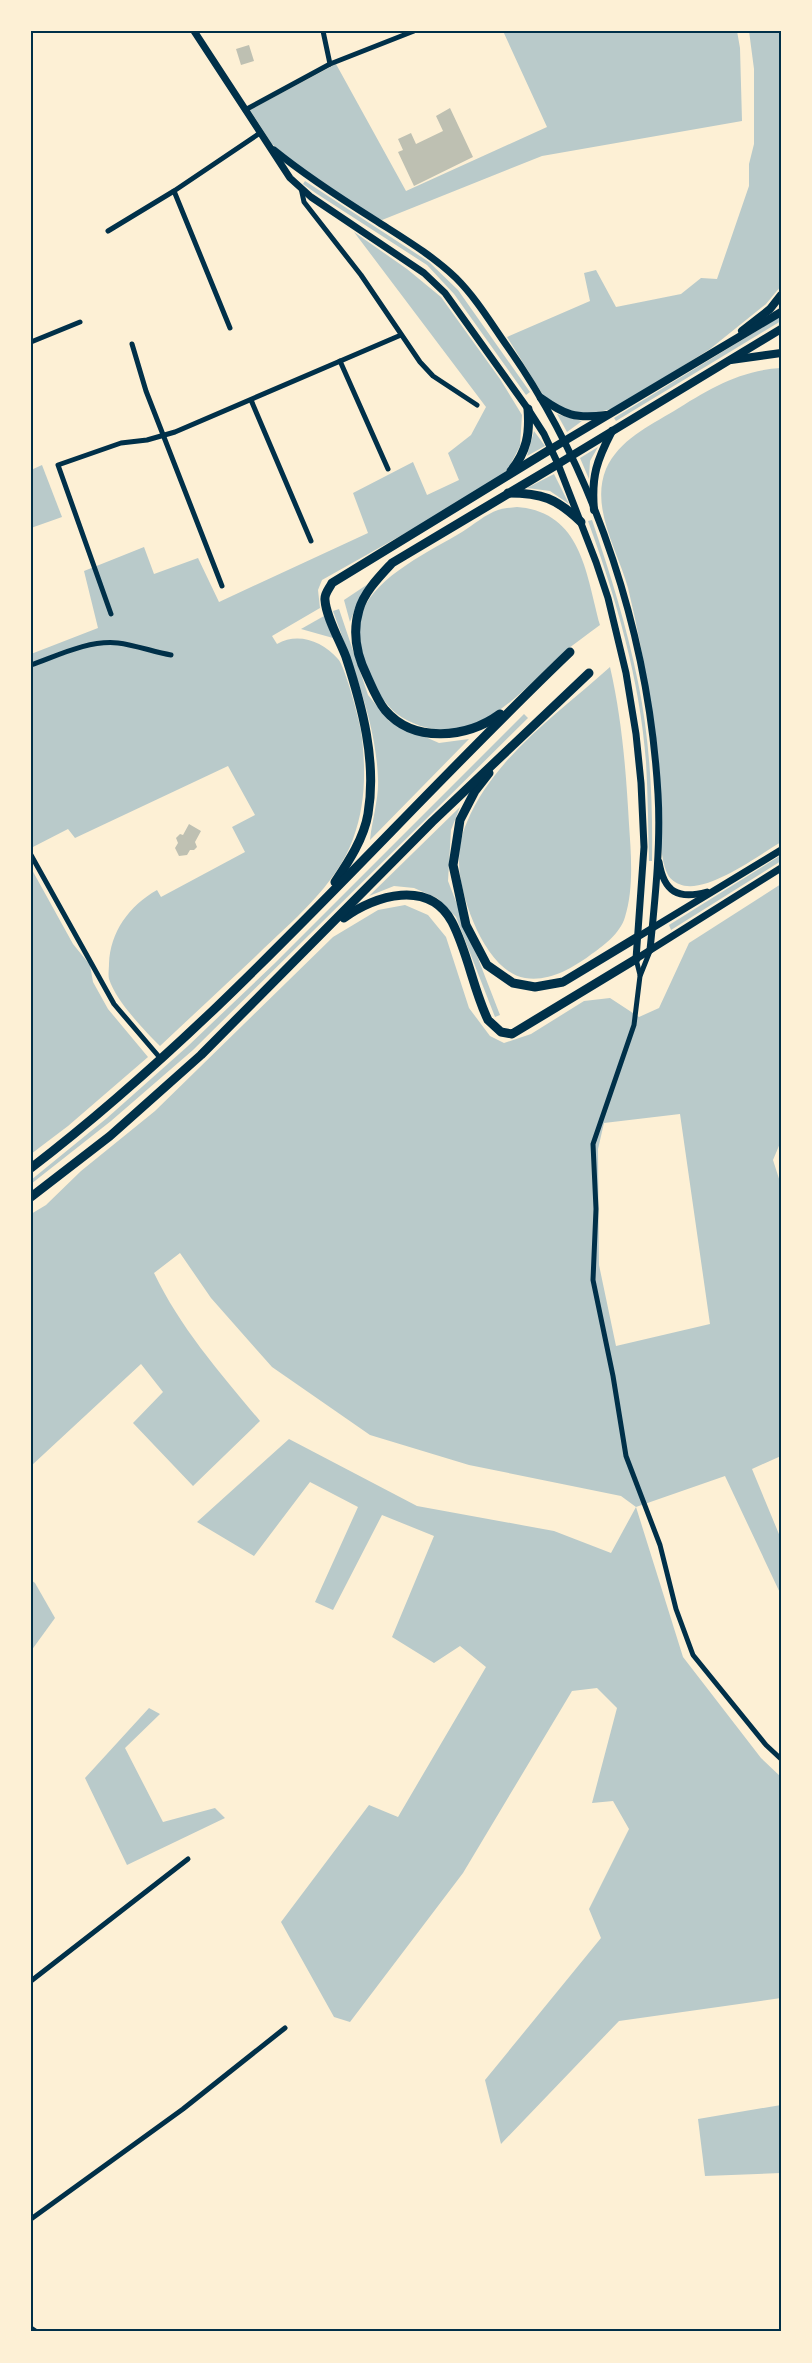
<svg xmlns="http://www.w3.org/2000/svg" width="812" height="2363" font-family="Montserrat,sans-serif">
  <rect width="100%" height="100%" fill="#fdf0d5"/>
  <g fill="#b9caca" fill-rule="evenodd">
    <polygon points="503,31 737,31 740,48 742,121 542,156 382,220 353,204 306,173 272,144 250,110 336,64 406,191 547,127"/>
    <polygon points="749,31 781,31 781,286 766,304 710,349 616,408 594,413 579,415 566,411 543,395 507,337 590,301 584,273 596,270 616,307 681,294 701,278 717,279 749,186 749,164 754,144 754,69"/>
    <polygon points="305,181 429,262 458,290 530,392 526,395 454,294 427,265 317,194 303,184"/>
    <path d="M354,232l53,37 34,28 59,82 22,36 -2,31 -12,23 -12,13 -174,98 -4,10 2,18 -48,28 5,8c21,-12 45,-3 61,15 7,7 21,60 23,72 5,37 5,73 -8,108 -17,47 -62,83 -96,116 -33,31 -65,61 -97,91 -16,-16 -44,-45 -51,-67 -1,-4 0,-11 0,-15 1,-32 20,-58 48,-74l4,7 84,-45 -13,-25 23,-12 -27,-49 -153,72 -7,-9 -37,19v-194l67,-26 -14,-57 60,-24 10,27 44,-16 21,44 149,-69 -15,-40 60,-31 14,33 32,-15 -11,-27 23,-18 15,-28z"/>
    <polygon points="781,316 781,321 616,421 614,418"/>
    <path d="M781,368v474c-22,13 -76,54 -102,42 -3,-1 -9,-5 -11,-9 -12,-21 -9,-100 -11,-127 -1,-16 -5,-33 -7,-49 -6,-37 -13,-74 -22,-111 -10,-37 -38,-80 -22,-119 13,-29 43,-43 68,-58 33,-21 66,-41 107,-43z"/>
    <polygon points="557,414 582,421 567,432"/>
    <polygon points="534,431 545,446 527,456"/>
    <polygon points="598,447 590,461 589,479 580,458"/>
    <polygon points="42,465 62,517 31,528 31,470"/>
    <polygon points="554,474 569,504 550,491 527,488"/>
    <path d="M517,507c65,5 69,67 83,118 -13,10 -27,19 -39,30 -28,25 -64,68 -103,74 -20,4 -45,-3 -61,-15 -25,-20 -45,-72 -34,-103 13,-35 69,-61 99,-79 11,-7 24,-18 36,-22 6,-2 13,-2 19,-3z"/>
    <path d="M592,520c18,53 35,107 46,162 12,58 15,119 14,179h-3c-1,-33 -1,-66 -3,-99 -6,-82 -30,-164 -58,-241z"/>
    <polygon points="371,582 355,609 350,622 344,600"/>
    <path d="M339,609l29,86 21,26 50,22 30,-4 -99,101c2,-20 9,-42 8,-61 -2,-58 -26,-114 -45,-168z"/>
    <polygon points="324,616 333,638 301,629"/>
    <path d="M610,667c12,52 16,104 19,157 2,30 5,64 -4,93 -5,17 -22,29 -36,39 -18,13 -41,26 -64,22 -39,-6 -65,-80 -66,-114 0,-14 2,-29 8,-42 27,-65 92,-109 143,-155z"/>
    <polygon points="524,714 528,718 193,1050 111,1121 31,1184 31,1180 107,1118 188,1046 275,963"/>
    <polygon points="460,807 451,830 448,881 500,1015 495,1017 456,917 437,898 414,888 394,886 369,896"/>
    <polygon points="781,855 781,861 671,930 669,925"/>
    <polygon points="31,868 73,944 90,965 93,982 108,1009 148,1057 68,1126 31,1154"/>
    <path d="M781,884v257l-8,19 8,25v271l-29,13 29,70v56l-56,-119 -89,31 47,150 78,101 20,19v221l-162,23 -118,123 -16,-64 116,-142 -12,-29 40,-80 -16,-28 -21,2 25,-95 -20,-20 -25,3 -109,182 -113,149 -16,-5 -53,-95 88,-117 29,12 88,-150 -26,-21 -26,17 -42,-26 42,-101 -52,-21 -49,95 -18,-8 43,-95 -48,-25 -56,74 -57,-34 92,-83 128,67 137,25 57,22 25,-46 -15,-11 -152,-31 -99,-30 -98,-68 -61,-69 -31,-45 -26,20c27,56 67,101 106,148l-67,65 -60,-63 30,-31 -22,-28 -110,102v-252l15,-9 35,-34 74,-60 178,-174 45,-27 27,-5 23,10 18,22 23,71 21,28 14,7 27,-9 53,-33 26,-3 29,19 20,-9 30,-65zM680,1114l30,210 -94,22 -17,-81 -1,-116 6,-26z"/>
    <polygon points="31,1580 35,1583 55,1618 31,1651"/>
    <polygon points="149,1708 160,1714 125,1748 163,1822 215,1808 225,1818 127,1865 85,1778"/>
    <polygon points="781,2105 781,2173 705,2176 698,2119"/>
  </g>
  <g fill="#bec0b2">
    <polygon points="249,45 254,61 241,65 236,49"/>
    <polygon points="450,108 473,157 414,186 398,152 403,150 398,139 411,133 416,144 443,131 436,116"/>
    <polygon points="189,824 201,831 195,842 197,847 194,850 190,850 187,855 179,856 175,848 178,843 176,838 180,834 183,835"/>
  </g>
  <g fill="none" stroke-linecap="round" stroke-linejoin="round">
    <g stroke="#003049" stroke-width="5">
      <polyline points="323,31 330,64"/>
      <polyline points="245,110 330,64 414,31"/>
      <polyline points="301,188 304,202 361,275 420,362 433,376 477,405"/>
      <polyline points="174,191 230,328"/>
      <polyline points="108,231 174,191 260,133"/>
      <polyline points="31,342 80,322"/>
      <polyline points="132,344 146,391 222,586"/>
      <polyline points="340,361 388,469"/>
      <polyline points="251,400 311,541"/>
      <polyline points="111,614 58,465 121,443 147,440 175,432 401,335"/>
      <path d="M31,665c28,-10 57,-25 87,-22 17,2 36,9 53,12"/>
      <polyline points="31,855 114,1004 161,1059"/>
      <polyline points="650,951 640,976 634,1025 593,1144 596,1209 593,1280 613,1376 626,1456 660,1545 676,1609 693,1655 766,1745 781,1759"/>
      <polyline points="636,959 640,975"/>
      <polyline points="31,1981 188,1859"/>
      <polyline points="31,2219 183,2109 285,2028"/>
      <polyline points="31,2328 37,2332"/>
    </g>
    <g stroke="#003049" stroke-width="7">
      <polyline points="194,31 290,178 311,197 424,273 445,293 528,409 544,434 558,464 596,562 608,598 626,673 636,734 641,783 644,847 636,959"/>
      <path d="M274,150c32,26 66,48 101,70 28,18 57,35 81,58 20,20 35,45 51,68 90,127 142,293 151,448 3,50 -3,106 -8,156"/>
      <path d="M659,862c5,30 19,38 48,30"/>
      <polyline points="636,938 781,850"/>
      <polyline points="636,959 781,868"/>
    </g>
    <g stroke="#003049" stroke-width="8">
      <polyline points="742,331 770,309 781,295"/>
      <polyline points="731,360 781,353"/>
      <path d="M541,398c24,17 34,21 65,17"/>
      <polyline points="551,449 781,312"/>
      <polyline points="558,464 781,329"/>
      <path d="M594,510c-3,-34 3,-50 18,-79"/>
    </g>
    <g stroke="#003049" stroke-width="9">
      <path d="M511,471c16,-20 19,-37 17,-62"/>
      <path d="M508,493c34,0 48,5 73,29"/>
      <path d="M500,714c-33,24 -86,30 -115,-4 -8,-10 -13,-23 -18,-34 -11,-22 -15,-43 -8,-66 5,-18 21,-34 33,-47l166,-99"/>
      <polyline points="489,773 475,791 460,820 453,865 466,925 487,965 513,983 535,987 563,982 636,938"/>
      <path d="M335,882c14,-21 29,-44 33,-68 9,-53 -6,-108 -22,-157 -6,-16 -20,-40 -21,-57 -1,-6 4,-11 7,-17l219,-134"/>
      <path d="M344,918c31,-23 85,-39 108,4 16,31 21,67 36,98l13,12 11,2 124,-75"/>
      <path d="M31,1168c198,-152 359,-344 539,-516"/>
      <polyline points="31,1197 110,1136 201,1055 432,822 589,673"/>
    </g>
  </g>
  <rect width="812" height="2363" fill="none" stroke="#fdf0d5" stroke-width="65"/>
  <rect x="32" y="32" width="748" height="2298" fill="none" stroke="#003049" stroke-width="2"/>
</svg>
